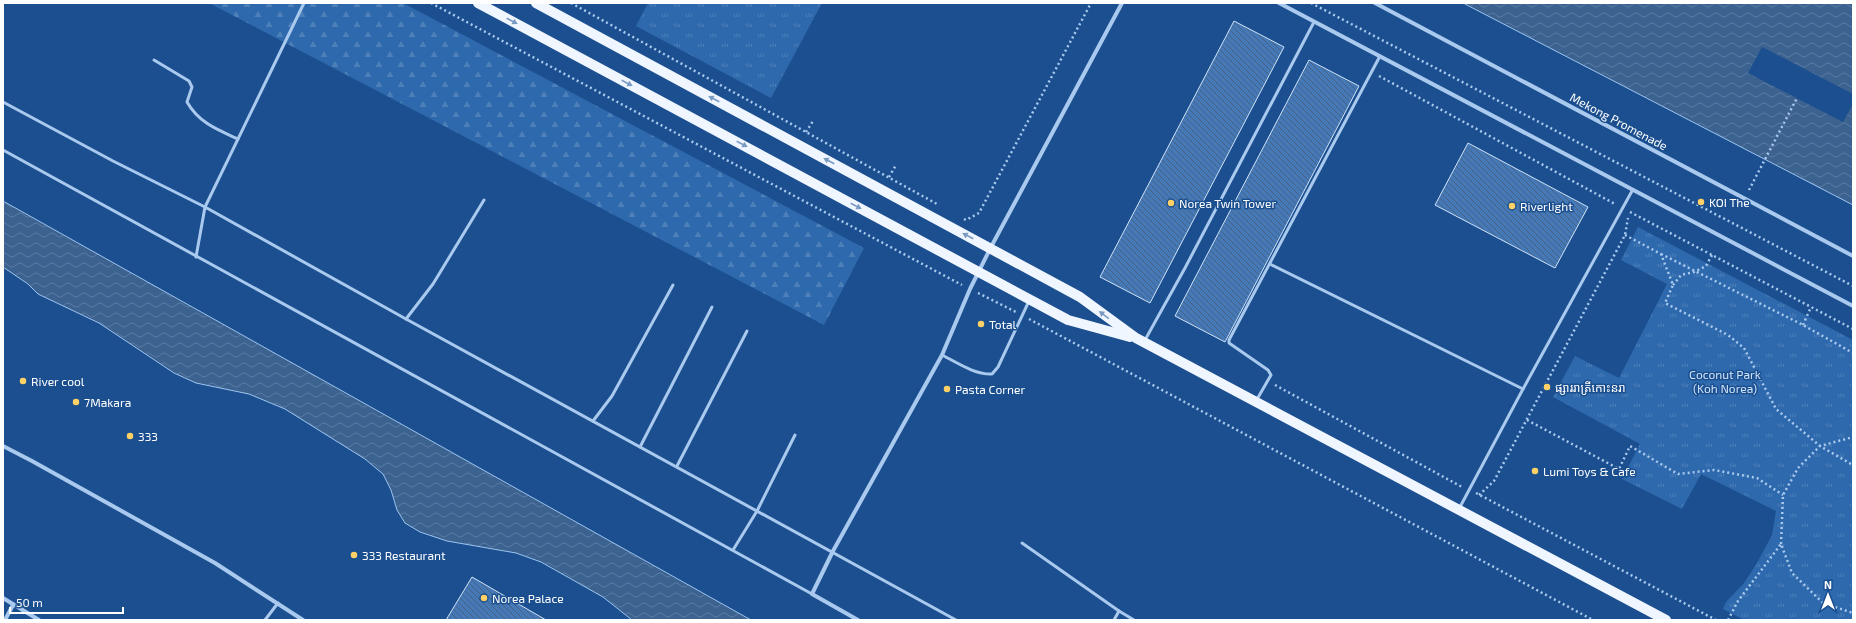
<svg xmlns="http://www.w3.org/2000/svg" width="1856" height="623" font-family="'Exo 2','Noto Sans Khmer',sans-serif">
  <defs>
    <pattern id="grass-tufts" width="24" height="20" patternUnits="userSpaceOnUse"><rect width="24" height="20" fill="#2e69ad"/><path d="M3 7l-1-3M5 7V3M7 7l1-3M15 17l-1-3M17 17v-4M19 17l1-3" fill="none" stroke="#4d80b9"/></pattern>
    <pattern id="forest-firs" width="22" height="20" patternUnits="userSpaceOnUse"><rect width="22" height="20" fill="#2e69ad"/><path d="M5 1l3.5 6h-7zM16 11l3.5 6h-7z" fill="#4d80b9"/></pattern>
    <pattern id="water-waves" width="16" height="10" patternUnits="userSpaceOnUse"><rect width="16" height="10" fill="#3c6290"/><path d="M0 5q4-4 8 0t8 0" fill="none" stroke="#597aa1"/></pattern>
    <pattern id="building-back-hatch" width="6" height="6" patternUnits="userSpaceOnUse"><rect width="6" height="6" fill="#4478b7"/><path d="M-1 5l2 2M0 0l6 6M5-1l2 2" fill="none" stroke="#486282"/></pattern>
  </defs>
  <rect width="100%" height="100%" fill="#1b4f8f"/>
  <g fill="url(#grass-tufts)">
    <polygon points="648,3 822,3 771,98 636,26"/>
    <polygon points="1638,227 1853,340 1853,620 1744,620 1723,609 1726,602 1744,583 1757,563 1772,535 1776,511 1701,474 1682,509 1622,479 1640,444 1553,397 1575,356 1619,378 1667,284 1621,260"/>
  </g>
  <polygon fill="url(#forest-firs)" points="209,3 403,3 864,248 824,325"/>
  <g fill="url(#water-waves)" stroke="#9cc4f0">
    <polygon points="1463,3 1853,3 1853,205"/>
    <polygon points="3,201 751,620 632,620 603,597 541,562 516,553 447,541 420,532 405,523 397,510 391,490 383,474 365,459 285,409 249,394 196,383 174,373 99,323 38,294 28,284 3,267"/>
  </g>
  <polygon fill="#1b4f8f" points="1762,47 1853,94 1853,104 1843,122 1748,73"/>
  <g fill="url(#building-back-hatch)" stroke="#cfe3fa">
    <polygon points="1234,21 1284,47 1150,303 1100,277"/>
    <polygon points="1309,60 1359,86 1225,342 1175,316"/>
    <polygon points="1468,143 1588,207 1555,268 1435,205"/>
    <polygon points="472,577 546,620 446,620"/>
  </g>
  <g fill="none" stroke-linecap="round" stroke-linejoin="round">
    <g stroke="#a9c9ee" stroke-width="2.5" stroke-dasharray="2 3" stroke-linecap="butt">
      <polyline points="431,3 962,285"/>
      <polyline points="571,3 937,204"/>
      <polyline points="1311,3 1853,286"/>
      <polyline points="1379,76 1615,204"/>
      <polyline points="806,132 813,121"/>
      <polyline points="889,177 896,165"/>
      <polyline points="1749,190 1797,98"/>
      <polyline points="1630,212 1853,329"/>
      <polyline points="964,219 966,220 979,213 1091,3"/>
      <polyline points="1625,235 1661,254 1673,285 1665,303 1728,335 1744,348 1776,409 1820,446 1853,465"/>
      <polyline points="1661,254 1803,325 1853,353"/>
      <polyline points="1673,285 1681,275 1694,272 1706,266 1712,255"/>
      <polyline points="978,293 1016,312"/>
      <polyline points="1029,319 1593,620"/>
      <polyline points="1803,325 1811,307"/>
      <polyline points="1275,385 1462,487"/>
      <polyline points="1527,420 1619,469 1630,446 1678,474 1714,470 1757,478 1783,495"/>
      <polyline points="1476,493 1716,620"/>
      <polyline points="1479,495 1494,481 1625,235 1628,218"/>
      <polyline points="1781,544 1783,495 1798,468 1820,446 1853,437"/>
      <polyline points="1728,620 1738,601 1781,544 1792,573 1823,603 1853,613"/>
    </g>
    <g stroke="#a9c9ee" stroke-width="3">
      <path d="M154,60l35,21 3,6 -5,15c12,21 31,28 51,37"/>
      <polyline points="3,102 113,161 205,207 406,319 956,620"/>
      <polyline points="3,150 812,594"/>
      <polyline points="196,257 205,207 304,3"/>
      <polyline points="1270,264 1523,389"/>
      <polyline points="406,319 433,284 484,200"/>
      <polyline points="1145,340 1185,268 1314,22"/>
      <path d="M942,355c14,7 33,20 50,19l6,-7 31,-66"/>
      <polyline points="1256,401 1271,375 1268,370 1229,343 1229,340 1380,56"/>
      <polyline points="593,421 612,396 673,285"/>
      <polyline points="640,447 712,307"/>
      <polyline points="677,466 747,331"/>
      <polyline points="1460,507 1523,389 1632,191"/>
      <polyline points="1022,543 1119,611 1114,620"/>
      <polyline points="733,550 757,511 795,435"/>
      <polyline points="1119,611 1134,620"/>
      <polyline points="265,620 278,603"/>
    </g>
    <g stroke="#a9c9ee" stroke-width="4">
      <polyline points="1279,3 1853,306"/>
      <polyline points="1375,3 1853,256"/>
      <polyline points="3,446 32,461 215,563 303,620"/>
      <polyline points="3,598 39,620"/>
      <polyline points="5,620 13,605"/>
      <polyline points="858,620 812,594 833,551 942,355 970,289 991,247 1122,3"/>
    </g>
    <g stroke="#f0f6ff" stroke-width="10">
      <polyline points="478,3 1068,320 1130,337"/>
      <polyline points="536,3 1080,297 1136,338 1666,620"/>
    </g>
  </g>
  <defs><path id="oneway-solid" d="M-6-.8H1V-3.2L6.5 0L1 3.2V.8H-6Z"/></defs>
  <g fill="#7b9ac1">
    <use href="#oneway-solid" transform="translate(512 21) rotate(28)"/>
    <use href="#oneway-solid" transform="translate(627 83) rotate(28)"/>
    <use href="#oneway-solid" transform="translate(714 99) rotate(-152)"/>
    <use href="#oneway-solid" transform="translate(742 144) rotate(28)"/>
    <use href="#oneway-solid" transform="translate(829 161) rotate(-152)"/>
    <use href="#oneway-solid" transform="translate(856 206) rotate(28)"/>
    <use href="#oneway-solid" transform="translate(968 236) rotate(-153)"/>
    <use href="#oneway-solid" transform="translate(1104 315) rotate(-143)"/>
  </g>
  <g fill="#ffd166" stroke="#1b4f8f" stroke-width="1.5">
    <circle cx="1701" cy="202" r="4"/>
    <circle cx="1171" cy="203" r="4"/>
    <circle cx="1512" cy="206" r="4"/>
    <circle cx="981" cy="324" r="4"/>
    <circle cx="23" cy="381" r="4"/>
    <circle cx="1547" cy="387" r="4"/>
    <circle cx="947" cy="389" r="4"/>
    <circle cx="76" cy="402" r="4"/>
    <circle cx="130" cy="436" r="4"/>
    <circle cx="1535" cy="471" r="4"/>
    <circle cx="354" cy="555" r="4"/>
    <circle cx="484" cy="598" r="4"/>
  </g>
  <g text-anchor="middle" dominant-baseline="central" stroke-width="3" stroke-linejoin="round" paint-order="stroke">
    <g font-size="12" fill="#fff" stroke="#1b4f8f">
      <text transform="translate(1619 121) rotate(28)">Mekong Promenade</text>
    </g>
    <g font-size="12" fill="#fff" stroke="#1b4f8f" text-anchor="start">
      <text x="1709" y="202">KOI The</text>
      <text x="1179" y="203">Norea Twin Tower</text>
      <text x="1520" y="206">Riverlight</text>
      <text x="989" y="324">Total</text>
      <text x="31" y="381">River cool</text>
      <text x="1555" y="387">ផ្សាររាត្រីកោះនរា</text>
      <text x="955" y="389">Pasta Corner</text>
      <text x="84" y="402">7Makara</text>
      <text x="138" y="436">333</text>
      <text x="1543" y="471">Lumi Toys &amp; Cafe</text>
      <text x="362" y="555">333 Restaurant</text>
      <text x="492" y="598">Norea Palace</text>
    </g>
    <g font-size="12" fill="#cfe3fa" stroke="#1b4f8f">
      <text x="1725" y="374">Coconut Park<tspan x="1725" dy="14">(Koh Norea)</tspan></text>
    </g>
  </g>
  <rect width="1856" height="623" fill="none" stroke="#ffffff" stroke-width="8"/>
  <g transform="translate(1828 595)" stroke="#1b4f8f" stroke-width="3" paint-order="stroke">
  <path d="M0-3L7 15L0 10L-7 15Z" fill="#ffffff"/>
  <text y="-6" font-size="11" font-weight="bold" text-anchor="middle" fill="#ffffff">N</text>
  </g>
  <path d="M10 607v6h113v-6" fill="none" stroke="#ffffff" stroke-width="2"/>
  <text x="16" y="607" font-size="12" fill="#ffffff" stroke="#1b4f8f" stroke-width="3" paint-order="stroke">50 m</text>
</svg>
